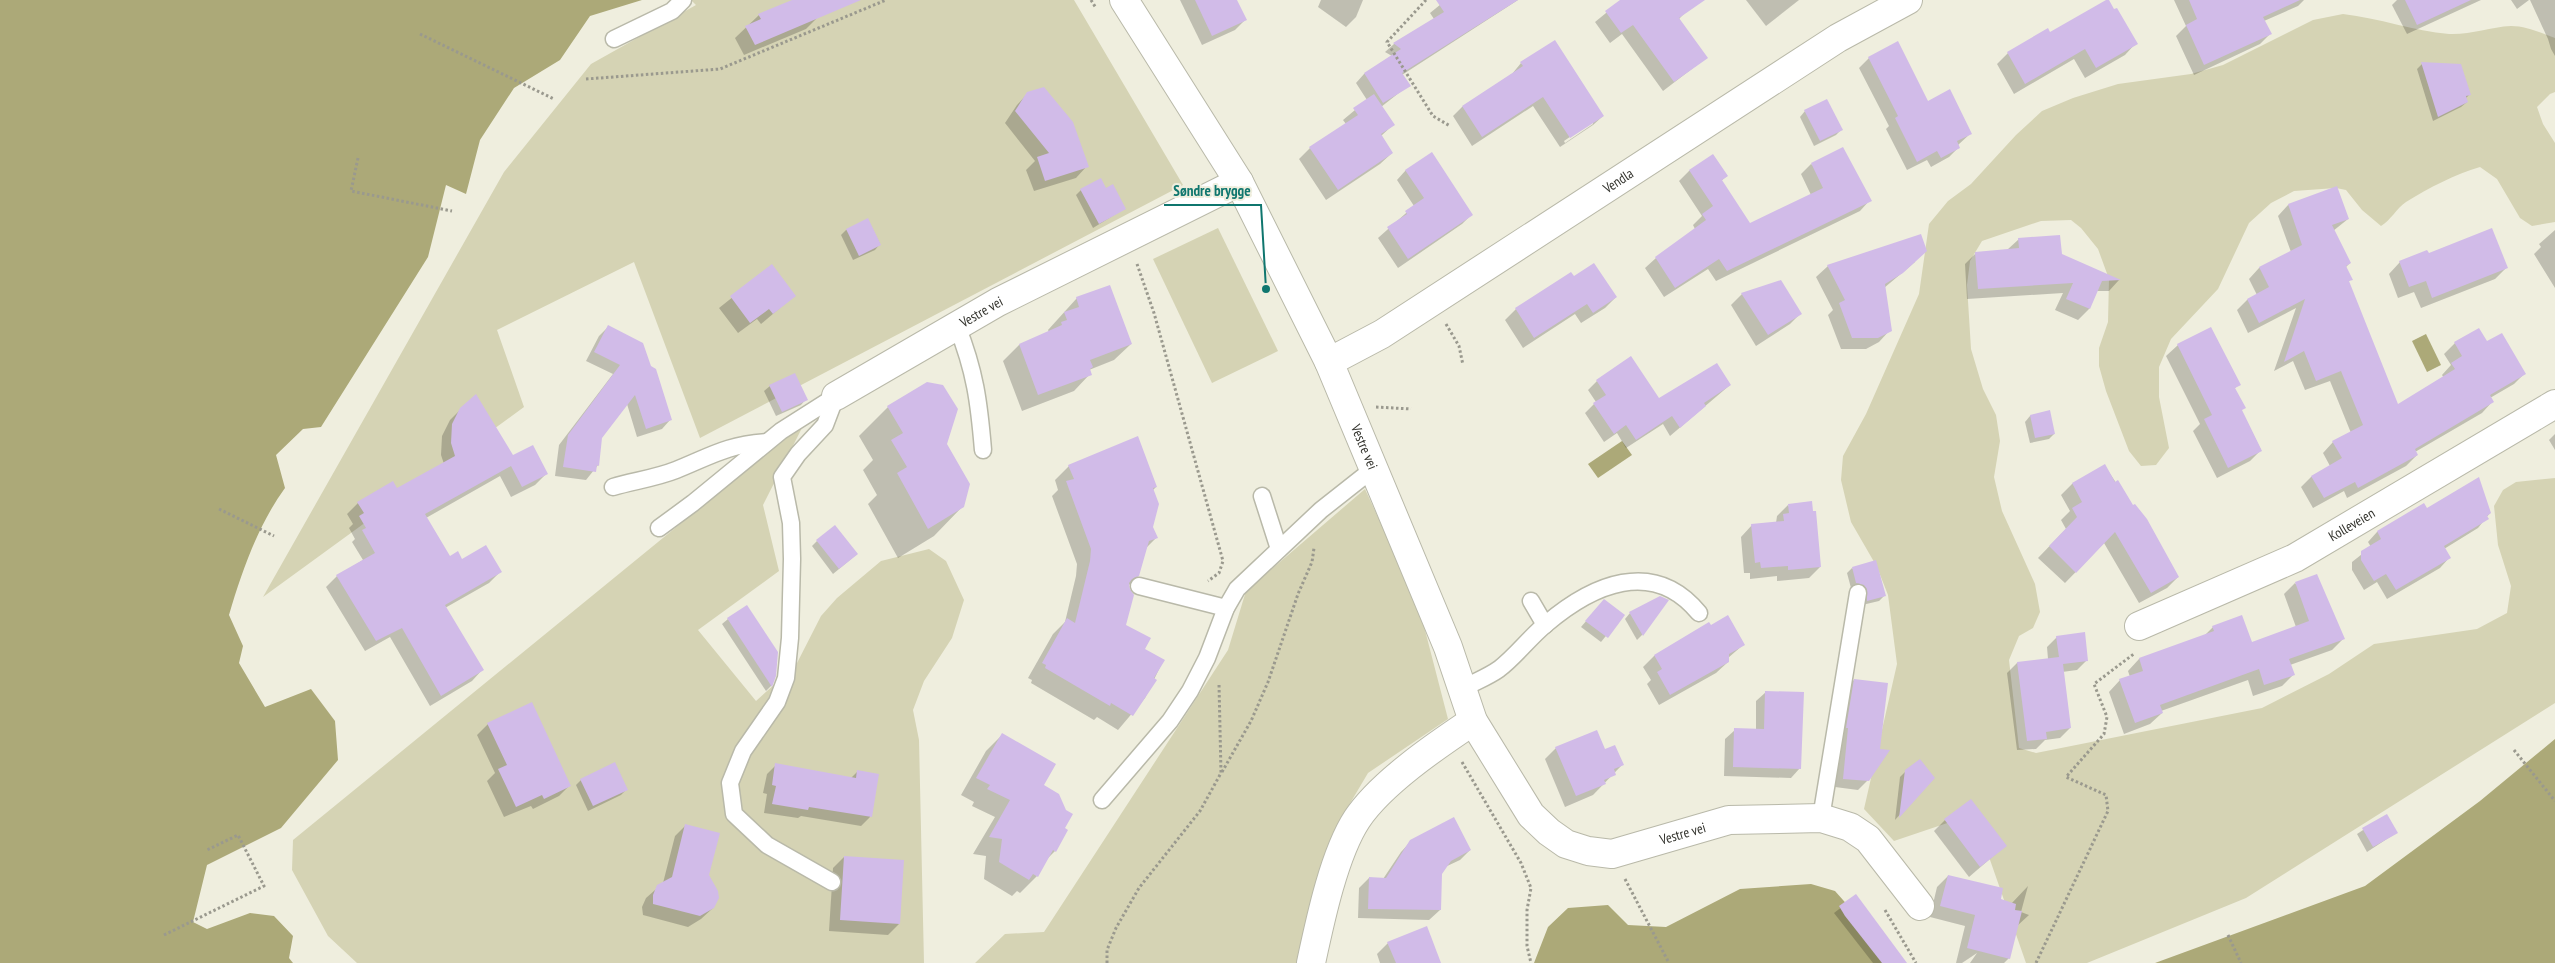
<svg xmlns="http://www.w3.org/2000/svg" width="2555" height="963" font-family="'PT Sans Narrow',sans-serif">
  <rect width="100%" height="100%" fill="#efeede"/>
  <g fill="#d5d3b4">
    <polygon points="691,0 1074,0 1183,185 700,438 634,262 497,330 524,407 263,597 504,172 591,64 696,5"/>
    <path d="M2343,14c36,4 71,17 106,20 21,1 41,-7 62,-8 16,0 30,7 44,12v54l-5,2 -13,13 6,17 12,19v79l-23,4 -12,-8 -23,-39 -17,-12c-25,7 -51,21 -74,35 -10,7 -15,18 -25,24l-19,-16 -16,-20 -10,-2 -42,3 -23,12 -22,20 -31,66 -47,50 -12,28v30l10,51 -13,17 -15,1 -12,-15 -23,-60 -7,-25v-18l9,-26 1,-43 -11,-30 -17,-21 -10,-8 -30,1 -59,20 -12,20 -3,24 4,64 12,40 13,26 4,26 -6,36 8,34 33,73 5,28 -7,16 -14,8 -10,24 10,88 17,5 226,-45 67,-34 45,-30 103,-15 30,-16 4,-27 -13,-41 -4,-39 9,-16 13,-8 39,-4v225l-309,195 -159,65h-61l-52,-149 -80,27 -30,-32 33,-145 -9,-69 -11,-28 -26,-45 -10,-42 2,-24 23,-42 53,-120 10,-70 19,-23 23,-17 45,-49 26,-24 31,-13 45,-14 73,-10 32,-9 90,-45z"/>
    <polygon points="1218,228 1278,351 1212,383 1153,259"/>
    <polygon points="805,422 763,505 779,571 698,630 756,701 796,665 821,616 837,598 881,561 929,549 946,561 964,600 952,638 924,681 913,710 919,740 924,963 357,963 328,936 292,870 293,840"/>
    <polygon points="1365,489 1419,607 1448,719 1368,773 1339,822 1305,963 975,963 1005,934 1044,932 1228,650 1246,591"/>
  </g>
  <g fill="#aca978">
    <path d="M0,0h642l-52,16 -30,44 -46,28 -34,52 -14,54 -20,-9 -18,72 -107,170 -18,2 -27,26 9,33c-27,37 -43,83 -56,127l14,31 -4,17 26,44 46,-18 24,32 3,39 -57,68 -74,37 -14,57 14,7 43,-16 24,3 19,20 -4,22 4,5h-293z"/>
    <polygon points="2426,334 2441,365 2427,372 2412,341"/>
    <polygon points="1622,441 1632,455 1598,478 1588,464"/>
    <polygon points="2555,739 2555,963 2155,963 2365,886 2480,801"/>
    <polygon points="1811,884 1835,891 1899,963 1534,963 1548,927 1568,908 1608,905 1628,925 1666,927 1740,889"/>
  </g>
  <g fill="#0003" fill-rule="evenodd">
    <polygon points="795,0 809,0 817,18 806,29 744,55 735,38 759,15"/>
    <polygon points="1180,0 1236,0 1245,20 1235,30 1202,45"/>
    <polygon points="1321,0 1363,0 1356,17 1346,27 1318,7"/>
    <polygon points="1446,0 1518,0 1402,75 1409,85 1381,107 1393,125 1381,136 1392,153 1380,164 1326,200 1299,159 1310,148 1346,124 1343,120 1367,100 1356,83 1364,74 1392,56 1385,52 1394,44 1434,19 1430,13"/>
    <polygon points="1622,0 1697,0 1679,19 1706,58 1663,91 1622,34 1610,43 1595,22"/>
    <polygon points="1746,0 1799,0 1766,26"/>
    <polygon points="2174,0 2304,0 2298,6 2264,21 2270,34 2260,44 2194,75 2176,36 2186,26"/>
    <polygon points="2397,0 2481,0 2407,34 2392,5"/>
    <polygon points="2511,0 2529,0 2517,9"/>
    <polygon points="2530,0 2555,0 2555,56 2551,49 2548,39"/>
    <polygon points="2050,34 2136,43 2125,55 2085,78 2074,59 2014,94 1997,64 2008,53"/>
    <polygon points="1869,58 1971,133 1958,145 1959,147 1949,157 1931,167 1927,160 1907,170 1886,129 1889,126 1859,68"/>
    <path d="M1521,63l82,53 -10,9 -33,22 -27,-41 -61,40 -19,-30 9,-9 50,-33zM1593,121v3l-28,19 -1,-2z"/>
    <polygon points="2422,64 2469,95 2466,98 2467,102 2461,107 2433,121 2417,69"/>
    <polygon points="1028,93 1087,166 1076,178 1034,191 1026,170 1035,161 1005,123 1017,105"/>
    <polygon points="1805,111 1841,130 1836,135 1814,146 1800,117"/>
    <polygon points="1713,155 1727,176 1721,181 1749,225 1811,195 1801,174 1811,164 1870,200 1860,211 1716,281 1708,269 1664,297 1645,268 1656,258 1695,229 1693,225 1702,216 1679,181 1689,171"/>
    <polygon points="1406,170 1471,215 1462,224 1398,268 1378,238 1414,206 1397,180"/>
    <polygon points="1106,189 1124,209 1093,228 1076,195 1081,190"/>
    <polygon points="2288,205 2348,219 2333,231 2350,263 2346,267 2351,279 2348,282 2398,406 2444,378 2442,375 2451,365 2444,354 2455,343 2479,330 2487,343 2525,373 2514,384 2490,398 2492,402 2482,413 2415,452 2417,455 2406,466 2347,498 2344,491 2313,508 2301,487 2311,477 2330,466 2323,453 2333,442 2351,433 2330,381 2305,390 2293,361 2274,371 2296,308 2248,333 2237,310 2247,300 2257,295 2249,279 2259,268 2291,252 2278,216"/>
    <polygon points="868,220 880,244 875,250 853,260 841,235 846,230"/>
    <polygon points="2555,230 2555,288 2534,254 2541,247 2539,244"/>
    <polygon points="1920,236 1915,262 1884,288 1890,330 1879,342 1866,349 1841,349 1828,315 1833,310 1816,277 1828,266"/>
    <polygon points="2019,239 2060,255 2119,280 2109,291 2097,291 2089,309 2078,320 2055,310 2063,293 1967,299 1965,264 1976,253 2007,250"/>
    <polygon points="2428,255 2506,268 2495,279 2421,308 2414,292 2398,298 2389,274 2400,262"/>
    <polygon points="772,266 794,296 761,324 757,319 738,333 719,308"/>
    <polygon points="1574,278 1616,297 1605,308 1581,323 1575,314 1523,348 1505,320 1516,309"/>
    <polygon points="1742,294 1801,313 1790,324 1756,346 1731,305"/>
    <polygon points="1077,298 1131,344 1114,360 1089,370 1090,374 1074,391 1022,411 1003,361 1019,345 1049,332 1048,330"/>
    <polygon points="608,327 670,420 662,429 637,437 627,404 601,438 598,465 586,480 555,476 559,445 613,374 586,361 599,336"/>
    <polygon points="2178,345 2239,384 2234,389 2241,411 2261,450 2250,461 2217,478 2193,431 2200,424 2166,356"/>
    <polygon points="1597,381 1659,400 1730,385 1670,436 1663,424 1626,448 1617,433 1604,442 1585,413 1596,402 1588,390"/>
    <polygon points="770,386 806,399 801,405 776,416 764,391"/>
    <polygon points="888,407 945,444 963,506 934,536 898,558 868,504 877,495 863,470 873,460 859,436"/>
    <polygon points="461,409 512,457 546,474 535,485 511,497 500,476 426,518 449,558 500,572 489,583 445,608 482,670 472,681 430,706 390,637 365,651 326,587 337,576 363,560 352,542 355,539 349,528 353,524 347,514 358,503 397,490 444,464 441,455 442,436 450,420"/>
    <polygon points="2049,412 2054,434 2049,439 2030,443 2025,422 2030,416"/>
    <polygon points="2555,434 2555,450 2549,440"/>
    <polygon points="1069,466 1156,487 1153,490 1152,527 1156,538 1146,548 1138,576 1128,586 1125,626 1143,649 1163,661 1145,698 1118,730 1097,717 1094,720 1031,683 1032,680 1028,678 1053,634 1065,622 1076,576 1077,564 1052,496 1058,490 1055,480"/>
    <polygon points="2105,466 2178,577 2167,588 2139,603 2104,543 2065,583 2038,558 2066,529 2061,520 2070,511 2061,495 2072,484"/>
    <polygon points="1788,505 1820,567 1809,578 1777,581 1777,576 1750,579 1750,573 1744,573 1741,537 1752,525 1776,523 1777,516"/>
    <polygon points="2424,505 2426,509 2490,513 2478,528 2444,549 2449,558 2440,568 2387,599 2377,582 2364,590 2352,570 2352,562 2371,547 2368,542 2377,532"/>
    <polygon points="817,541 857,554 833,574 812,546"/>
    <polygon points="1852,568 1884,596 1879,601 1862,605 1859,590 1851,588 1847,573"/>
    <polygon points="2295,583 2343,639 2332,650 2290,665 2294,674 2282,686 2253,696 2248,680 2161,711 2162,713 2150,724 2124,734 2109,692 2120,680 2130,677 2128,671 2139,659 2204,636 2213,627 2252,643 2296,627 2284,594"/>
    <polygon points="1667,601 1642,635 1637,640 1625,619 1630,613"/>
    <polygon points="1599,606 1623,615 1601,642 1581,627"/>
    <polygon points="728,619 775,675 771,686 766,691 722,624"/>
    <polygon points="1708,624 1743,645 1728,658 1728,662 1716,673 1659,705 1647,684 1651,680 1643,667 1654,656"/>
    <polygon points="2057,637 2087,660 2077,670 2062,672 2070,728 2060,738 2045,740 2036,749 2017,750 2007,673 2017,663 2048,659 2047,647"/>
    <polygon points="1854,680 1868,780 1858,790 1835,787 1845,689"/>
    <polygon points="1766,692 1800,768 1791,778 1724,776 1725,739 1735,730 1756,730 1756,701"/>
    <polygon points="488,724 570,785 559,796 533,809 531,806 504,817 487,781 495,773 477,735"/>
    <polygon points="1002,735 1042,786 1063,829 1055,851 1046,860 1037,876 1020,893 1017,891 1012,896 984,879 986,856 973,854 995,817 972,806 974,802 961,795 986,751"/>
    <polygon points="1556,748 1604,751 1622,765 1593,795 1565,807 1545,759"/>
    <polygon points="776,765 851,778 857,772 878,775 870,817 861,826 801,816 798,818 764,813 767,794 763,793 767,774"/>
    <polygon points="1906,771 1933,778 1895,820 1900,777"/>
    <polygon points="581,780 626,790 621,795 588,811 576,785"/>
    <polygon points="2386,815 2396,833 2367,852 2357,834"/>
    <polygon points="1945,820 2005,846 1969,877 1934,831"/>
    <polygon points="686,825 708,876 713,908 701,919 688,927 643,915 642,907 646,898 663,883 675,836"/>
    <polygon points="1411,841 1470,850 1460,860 1445,867 1441,874 1440,910 1429,920 1358,918 1359,888 1369,878 1383,879 1401,852"/>
    <polygon points="844,857 899,924 888,935 829,931 833,868"/>
    <polygon points="1948,876 1999,900 2011,904 2028,886 2021,912 2029,915 2017,926 2009,958 2004,963 1970,963 1977,953 1962,963 1956,963 1965,926 1930,917 1937,887"/>
    <polygon points="1856,896 1905,963 1873,963 1834,913"/>
    <polygon points="1388,943 1437,963 1380,963 1377,954"/>
  </g>
  <g fill="#d1bbe8">
    <polygon points="792,0 861,0 755,45 745,26 761,19 758,14"/>
    <polygon points="1195,0 1237,0 1247,20 1212,36"/>
    <polygon points="1436,0 1518,0 1402,73 1411,86 1383,103 1364,73 1401,49 1393,43 1444,12"/>
    <polygon points="1620,0 1705,0 1679,18 1708,58 1674,82 1633,25 1621,33 1605,11"/>
    <polygon points="2106,0 2109,0 2114,9 2117,8 2138,44 2096,68 2085,49 2025,84 2007,52 2048,28 2050,32"/>
    <polygon points="2189,0 2300,0 2263,17 2272,34 2204,65 2186,25 2197,19"/>
    <polygon points="2405,0 2471,0 2417,25"/>
    <polygon points="1555,40 1604,116 1570,138 1543,97 1482,137 1462,106 1523,66 1520,62"/>
    <polygon points="1898,41 1928,101 1950,89 1972,134 1957,141 1960,148 1941,158 1937,151 1917,162 1895,118 1898,116 1868,57"/>
    <polygon points="2421,62 2461,64 2471,95 2466,96 2468,102 2438,117"/>
    <polygon points="1044,87 1073,122 1089,167 1045,181 1037,157 1049,153 1015,111 1027,92"/>
    <polygon points="1374,94 1395,125 1381,134 1393,153 1338,190 1309,147 1358,115 1353,108"/>
    <polygon points="1827,99 1843,130 1820,141 1804,110"/>
    <polygon points="1843,147 1872,201 1727,271 1719,259 1675,288 1655,257 1706,220 1702,214 1713,206 1689,170 1713,154 1728,176 1722,180 1750,223 1823,188 1811,163"/>
    <polygon points="1432,152 1473,215 1408,259 1387,227 1407,214 1405,211 1424,198 1405,170"/>
    <polygon points="1101,178 1106,188 1113,184 1126,209 1099,224 1080,189"/>
    <polygon points="2337,186 2349,219 2332,225 2351,263 2346,266 2353,280 2349,281 2398,404 2455,369 2451,363 2462,356 2454,342 2479,328 2487,341 2502,333 2526,374 2490,395 2494,402 2415,449 2418,455 2358,488 2355,482 2324,498 2311,476 2342,458 2332,441 2363,425 2341,371 2316,381 2304,351 2284,362 2305,299 2259,323 2247,299 2269,287 2259,267 2302,245 2288,204"/>
    <polygon points="868,218 881,245 859,256 846,229"/>
    <polygon points="2492,228 2508,268 2432,298 2426,281 2409,287 2399,261 2427,250 2429,253"/>
    <polygon points="1921,234 1927,251 1903,273 1885,284 1892,331 1878,338 1852,338 1839,303 1845,300 1827,265"/>
    <polygon points="2060,235 2062,254 2121,280 2102,281 2090,309 2066,299 2073,283 1978,289 1975,252 2019,248 2018,238"/>
    <polygon points="1594,263 1617,297 1593,313 1587,304 1534,338 1515,308 1571,272 1574,276"/>
    <polygon points="772,264 796,296 773,314 769,309 750,323 730,296"/>
    <polygon points="1781,280 1802,314 1768,335 1741,293"/>
    <polygon points="1110,285 1132,344 1090,360 1093,367 1090,369 1092,375 1038,395 1019,344 1062,325 1061,322 1067,320 1064,312 1079,307 1076,297"/>
    <polygon points="608,325 643,343 651,366 656,369 672,420 646,429 635,395 602,438 599,466 597,465 596,472 563,467 568,435 620,365 594,352"/>
    <polygon points="2211,327 2241,385 2235,388 2246,408 2242,410 2262,451 2228,468 2204,419 2212,415 2177,344"/>
    <polygon points="1631,356 1659,398 1717,363 1731,385 1704,403 1706,406 1680,428 1672,416 1636,440 1626,425 1614,434 1593,403 1606,395 1596,380"/>
    <polygon points="795,373 808,400 782,412 769,385"/>
    <polygon points="927,382 943,385 958,409 947,444 970,484 964,507 928,529 897,473 907,467 891,440 903,433 887,406"/>
    <polygon points="476,394 513,455 533,445 548,474 522,487 511,466 425,514 450,556 458,551 462,559 486,545 502,572 445,605 484,670 441,696 402,628 376,641 336,575 375,553 362,530 366,528 359,516 364,513 357,502 393,481 397,488 455,456 451,443 452,424 460,408"/>
    <polygon points="2050,410 2055,434 2035,438 2030,415"/>
    <polygon points="1138,436 1157,487 1153,488 1159,504 1153,527 1158,538 1149,541 1139,576 1132,579 1129,583 1130,589 1134,595 1126,625 1151,638 1145,649 1165,660 1154,678 1157,680 1133,716 1111,703 1110,706 1045,668 1046,665 1042,663 1067,618 1075,623 1090,561 1091,549 1066,481 1074,479 1068,465"/>
    <polygon points="2105,464 2115,482 2118,480 2133,505 2135,504 2147,519 2179,577 2151,593 2115,532 2076,573 2049,546 2077,517 2072,508 2082,502 2072,483"/>
    <polygon points="2479,477 2491,513 2487,516 2489,519 2444,546 2451,558 2396,590 2386,574 2374,581 2361,560 2361,551 2381,539 2377,531 2424,503 2427,508"/>
    <polygon points="1812,501 1813,511 1816,511 1821,567 1788,570 1788,566 1761,568 1760,562 1755,563 1751,524 1784,521 1783,514 1789,513 1788,504"/>
    <polygon points="835,525 858,554 839,569 816,540"/>
    <polygon points="1876,560 1886,596 1867,601 1867,589 1864,585 1856,583 1852,567"/>
    <polygon points="2317,574 2345,639 2289,659 2295,675 2264,685 2259,669 2160,705 2163,713 2135,723 2119,679 2143,671 2139,658 2214,631 2212,626 2242,615 2252,642 2309,621 2295,582"/>
    <polygon points="1660,596 1669,600 1643,636 1629,612"/>
    <polygon points="1604,599 1625,615 1608,638 1585,621"/>
    <polygon points="747,605 778,652 776,676 772,687 727,618"/>
    <polygon points="1728,615 1745,645 1729,654 1729,662 1670,695 1657,672 1662,669 1654,655 1709,622 1711,625"/>
    <polygon points="2085,632 2088,661 2063,664 2071,728 2046,732 2047,739 2027,741 2017,662 2059,657 2056,636"/>
    <polygon points="1854,679 1888,683 1880,749 1890,750 1869,781 1843,779 1848,728 1846,728"/>
    <polygon points="1765,691 1804,692 1801,769 1733,767 1734,728 1764,729"/>
    <polygon points="532,702 571,786 544,799 542,795 516,807 498,769 507,765 487,723"/>
    <polygon points="1597,730 1605,749 1615,745 1624,765 1614,769 1616,775 1604,780 1606,784 1576,796 1555,747"/>
    <polygon points="1002,733 1056,764 1044,785 1059,794 1066,810 1073,814 1065,828 1068,830 1056,852 1053,850 1038,877 1033,874 1029,880 999,862 1002,839 989,837 1010,800 987,789 990,785 976,778"/>
    <polygon points="1920,759 1935,778 1899,818 1905,770"/>
    <polygon points="615,762 628,790 593,806 580,779"/>
    <polygon points="775,763 856,778 857,770 879,774 872,817 809,807 808,810 772,804 776,786 772,785"/>
    <polygon points="1971,799 2007,846 1980,867 1944,819"/>
    <polygon points="2387,814 2398,833 2373,847 2362,828"/>
    <polygon points="1454,817 1471,850 1451,861 1442,874 1441,910 1368,909 1369,877 1386,878 1410,840"/>
    <polygon points="685,824 720,833 709,875 718,891 719,898 714,908 700,916 653,904 653,895 657,885 672,877"/>
    <polygon points="844,856 904,860 900,924 840,920"/>
    <polygon points="1948,875 2003,888 2001,899 2016,904 2015,910 2022,911 2010,959 1967,948 1975,915 1940,906"/>
    <polygon points="1856,894 1907,963 1882,963 1845,916 1839,906"/>
    <polygon points="1427,926 1441,963 1396,963 1387,942"/>
  </g>
  <g fill="none" stroke-linecap="round" stroke-linejoin="round">
    <g stroke="#b9b9a9" stroke-width="19">
      <g id="service">
        <polyline points="614,39 672,11 683,0"/>
        <path d="M957,326c18,45 22,76 26,124"/>
        <path d="M613,487c20,-6 43,-9 63,-17 35,-14 50,-25 91,-28"/>
        <polyline points="1262,496 1279,549"/>
        <polyline points="659,528 693,503 781,431 836,396"/>
        <polyline points="1139,586 1226,608"/>
        <polyline points="1531,601 1545,625"/>
        <path d="M1462,689c12,-7 26,-12 37,-20 17,-13 30,-31 47,-45 46,-39 107,-67 153,-11"/>
        <polyline points="1102,800 1170,721 1190,691 1207,658 1226,608 1237,589 1321,510 1373,469"/>
        <polyline points="1821,818 1858,593"/>
        <polyline points="832,882 767,845 734,814 730,783 743,751 777,702 786,678 790,638 792,559 791,523 782,477 798,454 825,425 836,396"/>
      </g>
    </g>
    <g stroke="#b9b9a9" stroke-width="30">
      <g id="minor">
        <path id="s1" d="M1329,362l119,285 25,74 58,94 18,17 17,12 22,7 24,3 117,-34 92,-2 29,9 18,12 52,67"/>
        <path id="s2" d="M836,396l162,-94 241,-120"/>
        <path id="s3" d="M2139,626l156,-68 260,-154"/>
        <path d="M1311,963c9,-42 23,-109 46,-144 24,-36 80,-74 116,-98"/>
      </g>
    </g>
    <g stroke="#b9b9a9" stroke-width="30">
      <g id="tertiary">
        <path id="s4" d="M1124,0l115,182 90,180 53,-28 456,-296 70,-38"/>
      </g>
    </g>
    <g stroke="#9a998e" stroke-width="3" stroke-dasharray="2.5 2.5" stroke-linecap="butt">
      <polyline points="1091,0 1096,8"/>
      <polyline points="1426,0 1387,42 1433,116 1450,126"/>
      <polyline points="420,34 554,99"/>
      <polyline points="586,79 720,69 886,0"/>
      <polyline points="358,158 351,191 452,211"/>
      <polyline points="1137,264 1154,313 1223,561 1219,573 1208,581"/>
      <polyline points="1446,324 1459,346 1463,365"/>
      <polyline points="1376,407 1411,409"/>
      <polyline points="219,509 274,536"/>
      <polyline points="2514,750 2555,801"/>
      <polyline points="1462,762 1521,863 1531,888 1527,910 1527,946 1531,963"/>
      <polyline points="1222,772 1251,721 1268,682 1298,594 1312,562 1314,548"/>
      <polyline points="1625,879 1669,963"/>
      <polyline points="1885,910 1916,963"/>
      <polyline points="164,935 264,886 238,835 207,850"/>
      <polyline points="2228,935 2241,963"/>
      <polyline points="1107,963 1107,950 1116,928 1139,888 1200,811 1221,773 1219,684"/>
      <polyline points="2036,963 2108,811 2106,795 2066,777 2104,734 2107,717 2094,684 2135,653"/>
    </g>
    <use href="#service" stroke="#fff" stroke-width="16"/>
    <use href="#minor" stroke="#fff" stroke-width="28"/>
    <use href="#tertiary" stroke="#fff" stroke-width="28"/>
  </g>
  <g text-anchor="middle" dominant-baseline="central" stroke-width="4" stroke-linejoin="round" paint-order="stroke">
    <g font-size="14" fill="#32322c" stroke="#efeede">
      <text stroke="none"><textPath href="#s4" startOffset="758">Vendla</textPath></text>
      <text stroke="none"><textPath href="#s2" startOffset="168">Vestre vei</textPath></text>
      <text stroke="none"><textPath href="#s1" startOffset="92">Vestre vei</textPath></text>
      <text stroke="none"><textPath href="#s3" startOffset="236">Kolleveien</textPath></text>
      <text stroke="none"><textPath href="#s1" startOffset="664">Vestre vei</textPath></text>
    </g>
  </g>
  <path fill="none" stroke="#0f766e" stroke-width="2" d="M1266 289L1261 205H1164"/>
  <circle fill="#0f766e" stroke="#efeede" stroke-width="2" cx="1266" cy="289" r="5"/>
  <g font-size="15" text-anchor="middle" font-weight="bold" fill="#0f766e" stroke="#efeede" stroke-width="4" stroke-linejoin="round" paint-order="stroke">
    <text x="1212" y="196">Søndre brygge</text>
  </g>
</svg>
